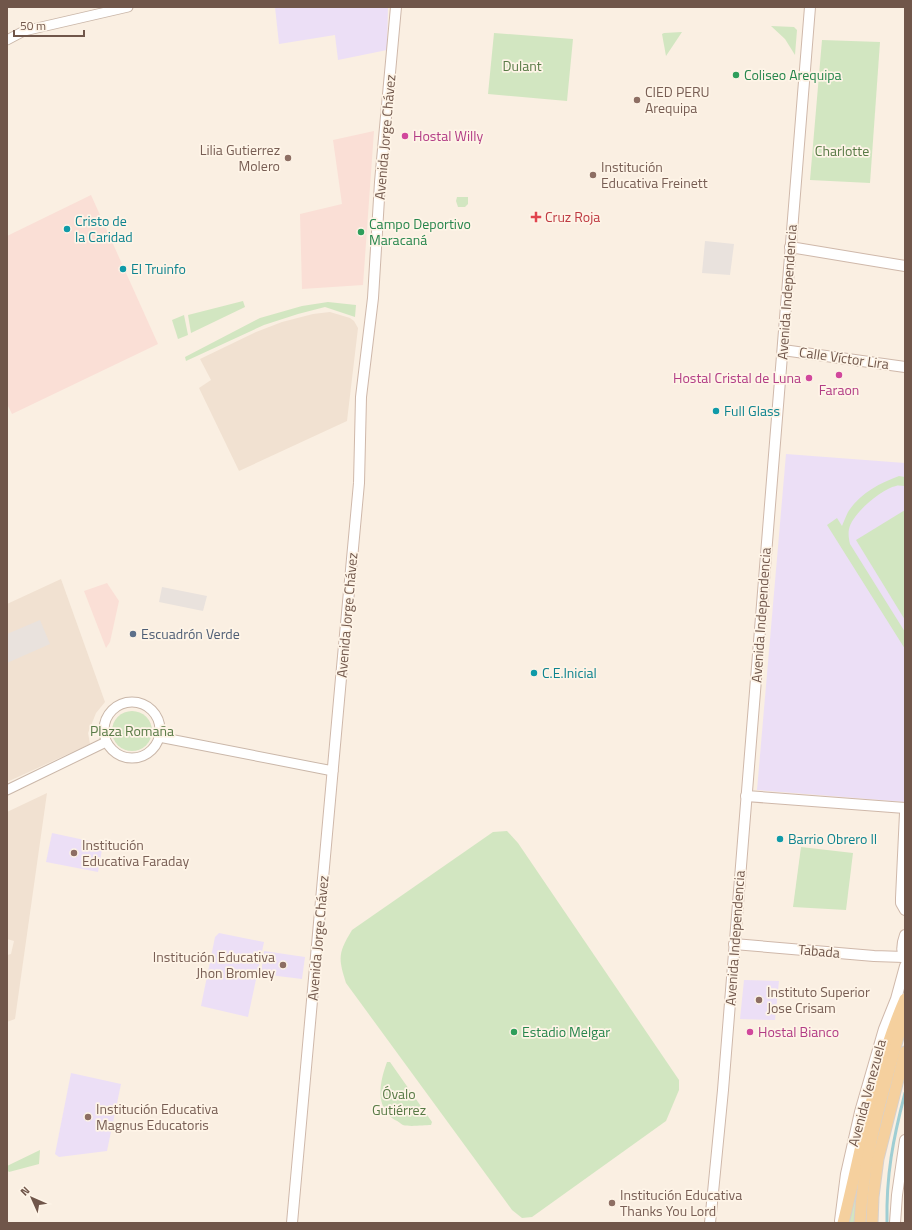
<svg xmlns="http://www.w3.org/2000/svg" width="912" height="1230" font-family="'Titillium Web',sans-serif">
<rect width="100%" height="100%" fill="#faefe2"/>
<g fill="#f1e1d1">
<polygon points="330,312 350,318 354,321 358,328 347,421 239,471 199,388 211,380 200,359 256,332 282,322 313,314"/>
<polygon points="61,579 105,702 96,713 88,733 90,744 7,782 7,604"/>
<polygon points="47,793 15,1019 7,1022 7,955 11,954 14,941 7,939 7,812"/>
</g>
<g fill="#fadfd6">
<polygon points="374,131 363,285 302,289 300,214 342,204 333,140"/>
<polygon points="91,195 158,344 12,414 7,404 7,236"/>
<polygon points="107,583 119,601 110,642 106,648 84,591"/>
</g>
<g fill="#e9e2dd">
<polygon points="705,241 734,244 730,275 702,273"/>
<polygon points="162,587 207,596 203,611 159,602"/>
<polygon points="40,620 50,644 7,663 7,634"/>
</g>
<g fill="#ecdff6">
<polygon points="275,7 388,7 387,50 338,60 335,35 279,44"/>
<polygon points="786,454 905,463 905,802 757,790"/>
<polygon points="52,833 103,844 98,872 46,862"/>
<polygon points="219,933 264,942 248,1017 201,1006 215,937"/>
<polygon points="264,951 305,957 302,979 261,974"/>
<polygon points="744,980 779,981 775,1020 740,1019"/>
<polygon points="71,1073 121,1084 107,1151 59,1157 55,1154"/>
</g>
<g fill="#d2e6c1">
<polygon points="771,26 794,27 797,30 795,55 785,39"/>
<polygon points="682,32 666,56 662,34 664,33"/>
<polygon points="494,33 573,39 567,101 488,94"/>
<polygon points="822,40 880,42 870,183 810,180"/>
<polygon points="457,197 468,197 468,204 465,207 458,207 456,201"/>
<polygon points="243,301 245,307 191,333 188,315"/>
<polygon points="328,302 356,305 355,317 325,307 298,314 264,325 186,361 185,357 260,318 302,306"/>
<polygon points="184,315 188,335 178,339 172,320"/>
<path d="M899 476 905 477V486C902 486 898 485 896 486 881 489 852 514 849 529 848 534 849 540 850 544L905 632V649L827 525 837 518 842 526C844 521 846 516 848 512 860 493 880 483 899 476Z"/>
<polygon points="905,510 905,620 856,540"/>
<circle cx="132" cy="731" r="20"/>
<path d="M507 831 518 843 679 1080V1090L666 1121 532 1217 522 1218 512 1210 346 983C338 958 338 953 352 930L493 832Z"/>
<polygon points="801,847 853,853 846,910 793,907"/>
<path d="M387 1062H390L432 1122 431 1125C424 1125 410 1127 403 1125 401 1124 398 1121 395 1120 374 1107 380 1081 387 1062Z"/>
<polygon points="40,1150 39,1164 9,1172 7,1170 7,1166"/>
<polygon points="860,1169 855,1223 849,1223"/>
</g>
<g fill="none" stroke-linecap="round" stroke-linejoin="round">
<path stroke="#9fced3" stroke-width="3" d="M887 1223C886 1175 893 1139 905 1093"/>
<defs>
<g id="tertiary">
<polyline points="7,40 24,31 128,7"/>
<circle cx="132" cy="730" r="28"/>
<polyline points="159,737 333,771"/>
<polyline points="7,790 106,742"/>
</g>
<g id="secondary">
<polyline points="790,247 905,266"/>
<polyline points="783,350 905,367"/>
<polyline points="746,796 905,808"/>
<polyline points="905,813 901,898 901,903 905,910"/>
<path d="M905 935C902 943 901 952 905 959"/>
<polyline points="734,944 874,956 904,957"/>
<polyline points="840,1221 846,1174 860,1112 884,1029 896,999 905,966"/>
<polyline points="292,1223 341,678 359,483 361,397 373,298 380,182 396,7"/>
<polyline points="710,1223 723,1090 810,7"/>
<polyline points="895,1223 897,1195 905,1140"/>
</g>
<g id="primary">
<path d="M843 1223C862 1148 874 1070 905 999"/>
<path d="M860 1223C863 1153 885 1086 903 1019"/>
<polyline points="872,1223 873,1197 878,1159 905,1052"/>
</g>
</defs>
<use href="#tertiary" stroke="#cab7a9" stroke-width="11"/>
<use href="#secondary" stroke="#cfb8aa" stroke-width="12"/>
<use href="#primary" stroke="#d7d0cc" stroke-width="13"/>
<use href="#tertiary" stroke="#fff" stroke-width="9"/>
<use href="#secondary" stroke="#fff" stroke-width="10"/>
<use href="#primary" stroke="#f5d09e" stroke-width="11"/>
</g>
<g fill="#2e9e5b" stroke="#fef4e7" stroke-width="1.5">
<circle cx="736" cy="75" r="4"/>
<circle cx="361" cy="232" r="4"/>
<circle cx="514" cy="1032" r="4"/>
</g>
<g fill="#8d6e63" stroke="#fef4e7" stroke-width="1.5">
<circle cx="637" cy="100" r="4"/>
<circle cx="288" cy="158" r="4"/>
<circle cx="593" cy="175" r="4"/>
<circle cx="74" cy="853" r="4"/>
<circle cx="283" cy="965" r="4"/>
<circle cx="759" cy="1000" r="4"/>
<circle cx="88" cy="1117" r="4"/>
<circle cx="612" cy="1203" r="4"/>
</g>
<g fill="#d1479c" stroke="#fef4e7" stroke-width="1.5">
<circle cx="405" cy="136" r="4"/>
<circle cx="839" cy="375" r="4"/>
<circle cx="809" cy="378" r="4"/>
<circle cx="750" cy="1032" r="4"/>
</g>
<path fill="#e0444e" stroke="#fef4e7" stroke-width="1.5" d="M534 211h4v4h4v4h-4v4h-4v-4h-4v-4h4z"/>
<g fill="#0f9aa8" stroke="#fef4e7" stroke-width="1.5">
<circle cx="67" cy="229" r="4"/>
<circle cx="123" cy="269" r="4"/>
<circle cx="716" cy="411" r="4"/>
<circle cx="534" cy="673" r="4"/>
<circle cx="780" cy="839" r="4"/>
</g>
<circle fill="#5c6f8a" stroke="#fef4e7" stroke-width="1.5" cx="133" cy="634" r="4"/>
<g text-anchor="middle" stroke-width="3.5" stroke-linejoin="round" paint-order="stroke">
<g font-size="14" fill="#587a46" stroke="#fef4e7">
<text x="522" y="71">Dulant</text>
<text x="842" y="156">Charlotte</text>
<text x="132" y="736">Plaza Romaña</text>
<text x="399" y="1099">Óvalo<tspan x="399" dy="16">Gutiérrez</tspan></text>
</g>
<g font-size="14" fill="#27864d" stroke="#fef4e7" text-anchor="start">
<text x="744" y="80">Coliseo Arequipa</text>
<text x="369" y="229">Campo Deportivo<tspan x="369" dy="16">Maracaná</tspan></text>
<text x="522" y="1037">Estadio Melgar</text>
</g>
<g font-size="14" fill="#785e54" stroke="#fef4e7" text-anchor="start">
<text x="645" y="97">CIED PERU<tspan x="645" dy="16">Arequipa</tspan></text>
<text x="280" y="155" text-anchor="end">Lilia Gutierrez<tspan x="280" dy="16">Molero</tspan></text>
<text x="601" y="172">Institución<tspan x="601" dy="16">Educativa Freinett</tspan></text>
<text x="82" y="850">Institución<tspan x="82" dy="16">Educativa Faraday</tspan></text>
<text x="275" y="962" text-anchor="end">Institución Educativa<tspan x="275" dy="16">Jhon Bromley</tspan></text>
<text x="767" y="997">Instituto Superior<tspan x="767" dy="16">Jose Crisam</tspan></text>
<text x="96" y="1114">Institución Educativa<tspan x="96" dy="16">Magnus Educatoris</tspan></text>
<text x="620" y="1200">Institución Educativa<tspan x="620" dy="16">Thanks You Lord</tspan></text>
</g>
<g font-size="14" fill="#b23c85" stroke="#fef4e7" text-anchor="start">
<text x="413" y="141">Hostal Willy</text>
<text x="801" y="383" text-anchor="end">Hostal Cristal de Luna</text>
<text x="839" y="395" text-anchor="middle">Faraon</text>
<text x="758" y="1037">Hostal Bianco</text>
</g>
<g font-size="14" fill="#70564a" stroke="#fef4e7">
<text transform="translate(385 137) rotate(-85)" y="5">Avenida Jorge Chávez</text>
<text transform="translate(787 292) rotate(-86)" y="5">Avenida Independencia</text>
<text transform="translate(844 358) rotate(8)" y="5">Calle Víctor Lira</text>
<text transform="translate(347 615) rotate(-85)" y="5">Avenida Jorge Chávez</text>
<text transform="translate(761 615) rotate(-86)" y="5">Avenida Independencia</text>
<text transform="translate(318 938) rotate(-85)" y="5">Avenida Jorge Chávez</text>
<text transform="translate(735 938) rotate(-86)" y="5">Avenida Independencia</text>
<text transform="translate(819 951) rotate(5)" y="5">Tabada</text>
<text transform="translate(867 1093) rotate(-75)" y="5">Avenida Venezuela</text>
</g>
<g font-size="14" fill="#be3a42" stroke="#fef4e7" text-anchor="start">
<text x="545" y="222">Cruz Roja</text>
</g>
<g font-size="14" fill="#0d838f" stroke="#fef4e7" text-anchor="start">
<text x="75" y="226">Cristo de<tspan x="75" dy="16">la Caridad</tspan></text>
<text x="131" y="274">El Truinfo</text>
<text x="724" y="416">Full Glass</text>
<text x="542" y="678">C.E.Inicial</text>
<text x="788" y="844">Barrio Obrero II</text>
</g>
<g font-size="14" fill="#4e5e75" stroke="#fef4e7" text-anchor="start">
<text x="141" y="639">Escuadrón Verde</text>
</g>
</g>
<rect width="912" height="1230" fill="none" stroke="#70564a" stroke-width="16"/>
<g transform="translate(32 1198) rotate(315)" stroke="#fef4e7" stroke-width="3" paint-order="stroke">
<path d="M0-3L7 15L0 10L-7 15Z" fill="#70564a"/>
<text y="-6" font-size="11" font-weight="bold" text-anchor="middle" fill="#70564a">N</text>
</g>
<path d="M14 30v6h70v-6" fill="none" stroke="#70564a" stroke-width="2"/>
<text x="20" y="30" font-size="12" fill="#70564a" stroke="#fef4e7" stroke-width="3" paint-order="stroke">50 m</text>
</svg>
